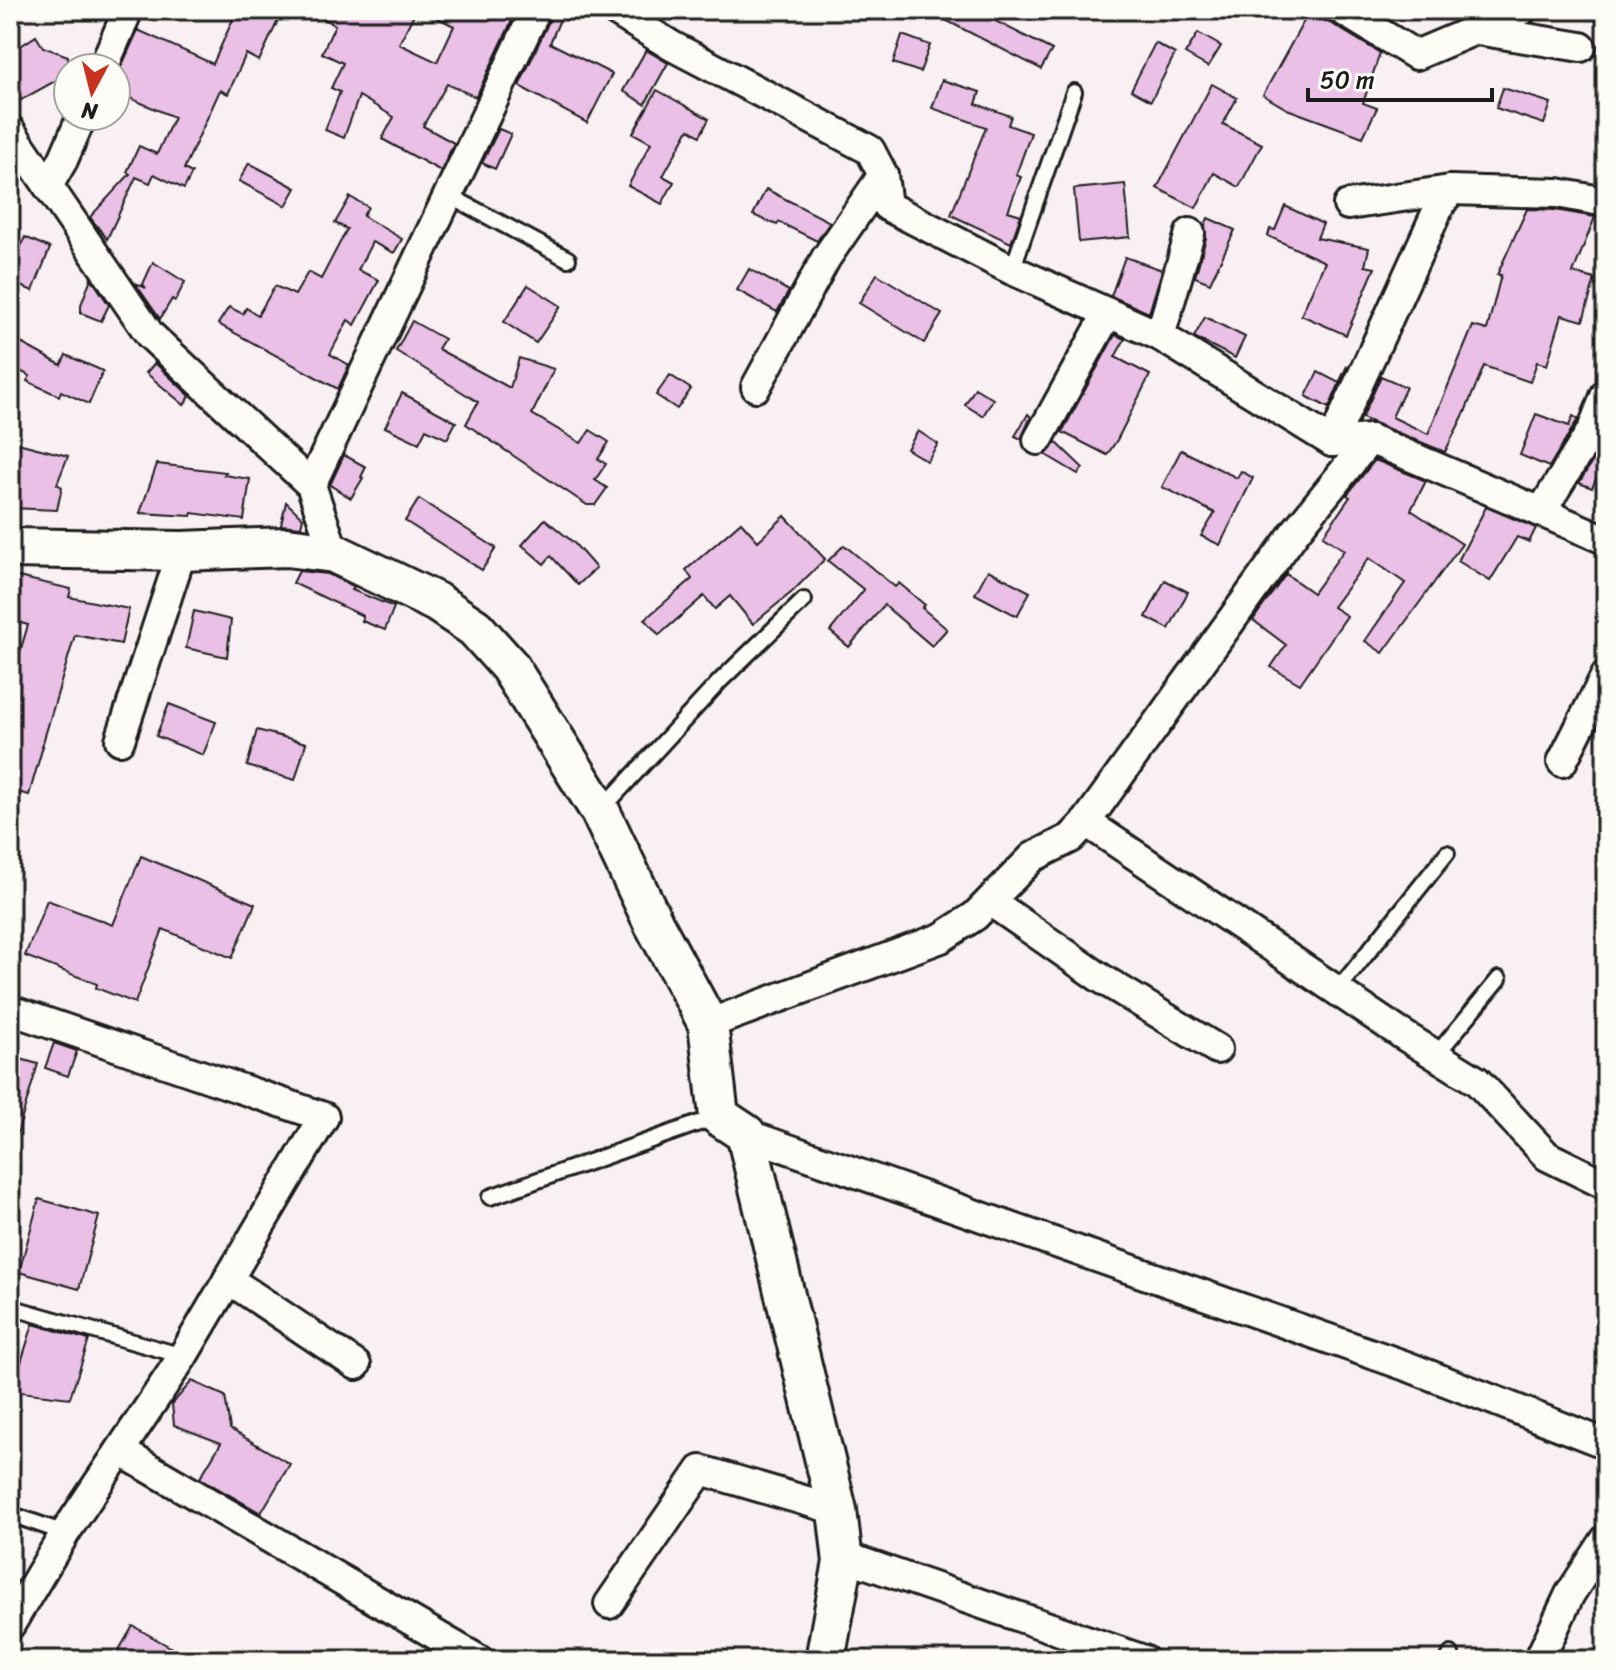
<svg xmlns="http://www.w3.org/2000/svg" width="1616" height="1670" font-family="Sriracha,sans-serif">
<rect width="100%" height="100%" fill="#f9f0f4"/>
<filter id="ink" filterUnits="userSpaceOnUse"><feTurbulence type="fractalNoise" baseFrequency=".0125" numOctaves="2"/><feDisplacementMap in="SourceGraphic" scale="16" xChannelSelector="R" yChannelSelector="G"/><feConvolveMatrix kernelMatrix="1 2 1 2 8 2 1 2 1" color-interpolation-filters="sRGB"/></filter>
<g filter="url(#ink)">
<g fill="#eac0e7" stroke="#1c1c1c" stroke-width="2">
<polygon points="237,10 283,10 259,61 246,54 228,94 220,90 184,169 192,173 184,189 154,174 150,183 136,177 107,239 90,217 130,174 127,172 139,146 157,154 174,117 116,92 116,78 138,30 213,64"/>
<polygon points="307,10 416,10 399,44 437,62 454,26 422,10 517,10 476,97 447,84 423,126 454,143 441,171 382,139 394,117 359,96 344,138 325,130 340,92 331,88 343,63 322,53 335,25"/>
<polygon points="553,10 564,10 550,43 612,74 587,123 519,86 551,17"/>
<polygon points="926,10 974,10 1052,50 1041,69"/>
<polygon points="1310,10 1325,10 1327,18 1325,21 1332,24 1380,53 1363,103 1377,108 1363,137 1287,109 1263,95"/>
<polygon points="1198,33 1221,46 1208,67 1185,54"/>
<polygon points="902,35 930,45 920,72 893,63"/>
<polygon points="36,36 43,47 68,56 68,74 10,106 10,53"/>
<polygon points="1155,43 1175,54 1151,101 1131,90"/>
<polygon points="646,50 668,63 645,104 623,91"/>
<polygon points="942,80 980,92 976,104 1011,116 1008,125 1031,133 1016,175 1021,177 1008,211 1021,215 1011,243 951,215 986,127 932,108"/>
<polygon points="1212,84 1237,98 1223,124 1262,144 1239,187 1214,173 1196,208 1157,188"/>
<polygon points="1503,88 1551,103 1544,124 1496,108"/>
<polygon points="657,90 709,119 700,136 689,129 663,176 674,182 662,204 628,186 651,143 633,133"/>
<polygon points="499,129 511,134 495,169 482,163"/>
<polygon points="249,163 296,188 286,206 239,181"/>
<polygon points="1125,184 1130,237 1079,242 1074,189"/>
<polygon points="766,189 830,222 817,241 779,222 777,225 753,215"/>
<polygon points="350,197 368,207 363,216 402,239 394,253 372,242 358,270 379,280 355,325 348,320 330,354 349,365 338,389 218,324 229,307 243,314 246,308 258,315 275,286 295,295 308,272 321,279 347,229 335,223"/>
<polygon points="1285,206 1323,224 1317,238 1369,248 1365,266 1375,268 1346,335 1301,315 1325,262 1268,236 1270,229 1275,230"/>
<polygon points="1527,209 1555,210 1595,217 1573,273 1595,279 1583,321 1562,315 1547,365 1537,362 1530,382 1484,366 1465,412 1445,452 1362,418 1381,376 1406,387 1392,417 1428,434 1473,326 1487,330 1501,275 1497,275"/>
<polygon points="1208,218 1235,230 1210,283 1195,277 1206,238 1205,225"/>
<polygon points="25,237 50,248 33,291 10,282 10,271"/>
<polygon points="1125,257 1162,270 1149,313 1111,296"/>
<polygon points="153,262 185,282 175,301 172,299 160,319 135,283 146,288 143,284"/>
<polygon points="749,269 789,291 777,312 737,290"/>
<polygon points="877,274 942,314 924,343 859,303"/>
<polygon points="91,278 109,305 101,321 81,313 81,305"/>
<polygon points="528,285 561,306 536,343 504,322"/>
<polygon points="1205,317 1245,337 1235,358 1194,337"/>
<polygon points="412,321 444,339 438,349 510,388 519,358 554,369 532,414 581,443 590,430 609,442 598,459 606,464 595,480 607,488 595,505 587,505 466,424 478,402 396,351"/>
<polygon points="1115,335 1125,339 1115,357 1150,375 1117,440 1107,455 1062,432"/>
<polygon points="10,337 61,365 66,355 103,371 89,404 61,391 59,396 27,381 30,376 10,366"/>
<polygon points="155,363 190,396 184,405 146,373"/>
<polygon points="1347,366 1329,408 1306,396 1318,372 1339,383"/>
<polygon points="670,375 691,389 677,409 656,395"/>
<polygon points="975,388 993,399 983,416 965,405"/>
<polygon points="402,393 456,422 447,439 426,429 419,443 385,427"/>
<polygon points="1028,414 1031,417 1021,439 1015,436"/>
<polygon points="1536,414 1569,426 1573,416 1578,419 1549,467 1520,455"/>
<polygon points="918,431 938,444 927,461 907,449"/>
<polygon points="1606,440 1606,467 1602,465 1592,488 1579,483"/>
<polygon points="10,441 68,456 57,484 62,487 57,510 10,508"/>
<polygon points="1056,442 1083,468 1078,474 1046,455"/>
<polygon points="1181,450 1237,478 1241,471 1253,478 1220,545 1201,536 1215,513 1162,487"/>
<polygon points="344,455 366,467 361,477 363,478 351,498 330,485"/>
<polygon points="1375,460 1426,481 1411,510 1462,544 1383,653 1365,641 1405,583 1369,558 1333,607 1347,616 1300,684 1271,667 1286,645 1253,620 1286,574 1313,593 1344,550 1323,536 1350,497 1347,495"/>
<polygon points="157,464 226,472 224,475 250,479 244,520 192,513 191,516 140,513"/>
<polygon points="419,499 496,548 482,570 405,521"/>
<polygon points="286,502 303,518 301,527 281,525"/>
<polygon points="1486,507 1536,528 1529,542 1517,537 1490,581 1458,561"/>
<polygon points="785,516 825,559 792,592 753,624 730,596 715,609 704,596 659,635 645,619 692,579 686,570 741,522 758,541"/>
<polygon points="545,519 574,543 596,568 578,585 551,556 544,564 522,545"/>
<polygon points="844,545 895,587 899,583 925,605 922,608 947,629 932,646 884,605 849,647 830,631 864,590 828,561"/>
<polygon points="988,570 1030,592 1017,616 975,594"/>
<polygon points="299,571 328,574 354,587 352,590 394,607 385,630 362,621 363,616 293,583"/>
<polygon points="14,576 71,589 69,597 129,609 121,644 75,635 42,746 43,746 29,795 10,790 10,685 28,625 10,620 10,595"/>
<polygon points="1165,580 1188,592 1169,629 1146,617"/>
<polygon points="194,611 231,620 227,657 186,648"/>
<polygon points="169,704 216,722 203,755 156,736"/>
<polygon points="257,730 306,743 295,780 247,766"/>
<polygon points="141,856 255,904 232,958 163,929 135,1003 96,988 97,984 25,956 47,900 113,925"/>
<polygon points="54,1043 77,1051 68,1076 45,1068"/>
<polygon points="10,1056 38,1064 15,1141 10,1140"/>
<polygon points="39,1199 99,1216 79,1289 19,1272"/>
<polygon points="33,1324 89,1340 70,1398 12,1391"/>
<polygon points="192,1381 225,1396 230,1429 290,1464 261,1513 200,1478 221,1443 174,1425 172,1404"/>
<polygon points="133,1626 193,1660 113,1660"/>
</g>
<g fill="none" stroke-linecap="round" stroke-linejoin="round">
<defs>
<g id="lane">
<polyline points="448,195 568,259"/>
<polyline points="1012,270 1074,92"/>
<polyline points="603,808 720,681 804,600"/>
<polyline points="1337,991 1447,853"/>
<polyline points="1436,1055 1499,979"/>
<polyline points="490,1197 719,1116"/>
<polyline points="10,1307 183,1356"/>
<polyline points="10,1514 65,1533"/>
<polyline points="1448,1660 1451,1654"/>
</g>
<g id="street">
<polyline points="614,10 672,46 870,150 883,175 887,206 1012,270 1160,336 1332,442 1370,439"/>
<polyline points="1342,10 1416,55 1522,10"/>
<polyline points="1477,30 1581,47"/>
<polyline points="103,68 128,10"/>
<polyline points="10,130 150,335 311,485 334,553"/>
<polyline points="48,186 63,160 82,116"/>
<polyline points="1348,205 1450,190 1557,193 1606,202"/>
<polyline points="1160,336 1190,233"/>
<polyline points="756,387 826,258 883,175"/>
<polyline points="1038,440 1108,313"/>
<polyline points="1332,442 1439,207 1450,190"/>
<polyline points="311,485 536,10"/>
<polyline points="1541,512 1606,540"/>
<polyline points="120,740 182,551"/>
<polyline points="1562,762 1606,675"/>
<polyline points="1086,822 1400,1033 1477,1081 1547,1156 1606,1185"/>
<polyline points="990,901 1099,977 1217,1049"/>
<polyline points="10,1010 324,1117 183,1356 65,1533 10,1625"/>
<polyline points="708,1024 941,938 975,916 1033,857 1071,838 1086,822 1295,532 1370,439 1541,512 1592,430 1606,394"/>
<polyline points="746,1134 1409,1367 1606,1444"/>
<polyline points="228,1279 356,1365"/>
<polyline points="120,1451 479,1660"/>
<polyline points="843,1562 855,1560 1144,1660"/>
<polyline points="609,1604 701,1470 837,1510"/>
<polyline points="1539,1660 1570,1594 1606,1539"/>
</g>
<polyline id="secondary" points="10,548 182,551 287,547 334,553 436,602 475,628 509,666 600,811 654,924 708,1024 719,1116 746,1134 837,1510 843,1562 825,1660"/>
</defs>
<use href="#lane" stroke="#1c1c1c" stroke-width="20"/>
<use href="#street" stroke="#1c1c1c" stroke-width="34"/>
<use href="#secondary" stroke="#1c1c1c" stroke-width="44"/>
<use href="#lane" stroke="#fdfcf7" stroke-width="14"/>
<use href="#street" stroke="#fdfcf7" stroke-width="28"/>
<use href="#secondary" stroke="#fdfcf7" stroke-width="38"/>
</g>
</g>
<rect width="1616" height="1670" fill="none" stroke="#fdfcf7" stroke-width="40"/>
<rect x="20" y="20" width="1576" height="1630" fill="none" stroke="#1c1c1c" stroke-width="3" filter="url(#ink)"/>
<g transform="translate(92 92) rotate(187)"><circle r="38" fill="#fdfcf7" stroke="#a3a29f" stroke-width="2"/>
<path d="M0-6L14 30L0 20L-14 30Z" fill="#c8321e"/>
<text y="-12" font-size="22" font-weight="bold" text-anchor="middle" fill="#1c1c1c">N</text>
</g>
<path d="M1308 88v12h184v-12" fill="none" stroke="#1c1c1c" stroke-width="4"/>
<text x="1320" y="88" font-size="24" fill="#1c1c1c" stroke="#fdfcf7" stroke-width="6" paint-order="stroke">50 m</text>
</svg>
